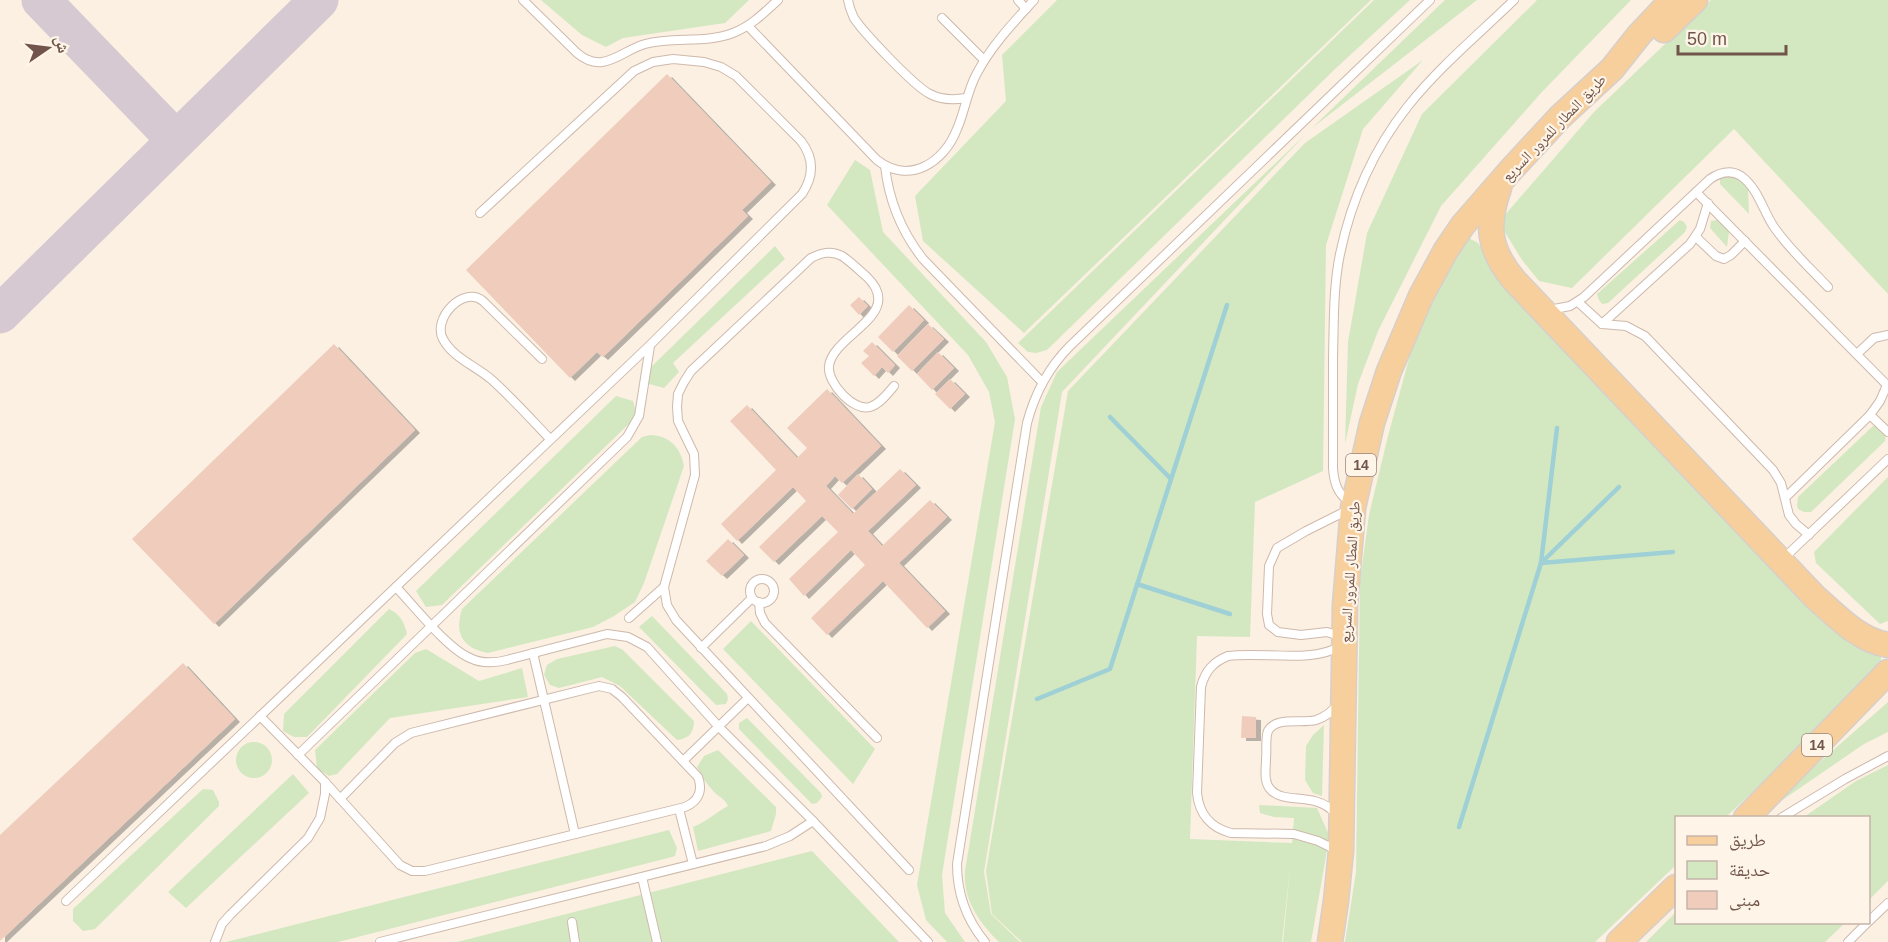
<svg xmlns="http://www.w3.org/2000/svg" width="1888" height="942" font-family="Arial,'Noto Naskh Arabic',sans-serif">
<defs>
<filter id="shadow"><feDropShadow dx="5" dy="3" stdDeviation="0" flood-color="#0004"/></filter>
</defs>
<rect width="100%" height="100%" fill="#fbf0e2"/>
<g fill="#d3e8c1">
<polygon points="541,0 749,0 725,23 623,38 606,47 582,35"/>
<polygon points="1057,0 1371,0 1024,333 923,241 915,196 1006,101 1002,55"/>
<polygon points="1374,0 1410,0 1334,70 1047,350 1036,353 1028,352 1018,343"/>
<polygon points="1445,0 1477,0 1312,128"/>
<polygon points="1537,0 1631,0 1541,93 1441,206 1378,331 1358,384 1345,444 1348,342 1367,233 1422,114"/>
<polygon points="1711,0 1888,0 1888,294 1734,129 1572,288 1539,281 1522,260 1503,229 1504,216 1594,112"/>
<polygon points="1423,60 1363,129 1326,245 1323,471 1255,502 1250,637 1197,636 1190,839 1292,843 1294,818 1274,817 1260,813 1259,805 1317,808 1329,835 1328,845 1311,942 1283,942 1291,860 1282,942 1022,942 992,914 986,871 1068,391 1305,143"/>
<path d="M1305 135 1062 392 984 872 991 914 1020 942H999C979 922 963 900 965 871L1041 407 1057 372Z"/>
<polygon points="855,160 870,170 883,232 986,342 1007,377 1015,419 942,875 945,913 965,942 947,942 926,920 917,885 995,422 989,392 968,355 827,205"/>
<polygon points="1736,171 1748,188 1749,214 1720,184 1720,175"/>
<polygon points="1680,220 1684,222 1687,227 1685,232 1608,303 1602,304 1599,300 1597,294"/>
<polygon points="1717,220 1721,221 1729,232 1727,247 1710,228 1711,221"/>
<polygon points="1463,235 1478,243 1501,276 1782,576 1850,644 1874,650 1881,657 1881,666 1877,675 1726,817 1676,818 1676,865 1595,942 1345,942 1356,872 1360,581 1369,515 1388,436 1419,322"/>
<polygon points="775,246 785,259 673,363 679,372 664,388 649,384 649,369"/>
<polygon points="616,396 633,401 637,416 442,605 426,607 416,591"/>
<polygon points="1873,426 1879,426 1886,432 1885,441 1811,512 1804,512 1798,509 1797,505 1798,497"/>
<path d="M650 435C670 436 680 447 684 466L644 583 635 602 614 616 593 627 488 653C463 648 454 634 462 609L642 437Z"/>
<polygon points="1888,477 1888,621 1880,624 1816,563 1814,552"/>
<path d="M389 609C401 615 404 622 407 634L307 737H294L283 731 284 714Z"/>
<polygon points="652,616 727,694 728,699 726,704 716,705 639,627"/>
<polygon points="751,621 875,749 853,784 723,649"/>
<path d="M615 646 623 650 694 721C694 733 688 739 677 740L620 686 602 677 559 688 550 685 544 675 547 665 557 659Z"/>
<polygon points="426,649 479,681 522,668 528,697 390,718 337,774 329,776 317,769 315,750 415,653"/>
<polygon points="1888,702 1888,732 1864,744 1756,818"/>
<polygon points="747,718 821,793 822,797 817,803 812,804 739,729 739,723"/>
<polygon points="1324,725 1322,796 1313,793 1305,780 1306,746 1313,735"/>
<circle cx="254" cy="760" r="18"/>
<path d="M718 750 776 807V814L771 831 698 851 693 827C706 822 715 813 728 806 725 799 719 797 714 792 707 784 701 776 697 767L704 756Z"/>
<polygon points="1888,765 1888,881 1869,900 1868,818 1804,817 1856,781"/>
<polygon points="293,774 309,793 186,908 168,892"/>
<polygon points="203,789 213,790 219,802 219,806 95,929 83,931 73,921 73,909"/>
<polygon points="669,830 677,848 675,856 668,858 338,942 226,942"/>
<polygon points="812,851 899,942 457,942"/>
<polygon points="1676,912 1676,922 1845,923 1825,942 1646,942"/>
</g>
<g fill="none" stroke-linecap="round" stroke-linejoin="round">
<g stroke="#9ed0d5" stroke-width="4.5">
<polyline points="1110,417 1171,479"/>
<polyline points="1541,563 1673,552"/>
<polyline points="1541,563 1619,487"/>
<polyline points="1137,584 1230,614"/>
<polyline points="1037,699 1110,669 1227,305"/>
<polyline points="1459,827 1541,563 1557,428"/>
</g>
<g stroke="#d6c9d2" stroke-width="39">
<polyline points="41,0 176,140"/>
<polyline points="0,314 319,0"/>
</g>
</g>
<g fill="#efccbb" filter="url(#shadow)">
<polygon points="667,74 771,182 742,210 748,216 603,357 597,352 570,378 466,270"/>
<polygon points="859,297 868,306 859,315 850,305"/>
<polygon points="909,305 924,320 893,352 878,337"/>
<polygon points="928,324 944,339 912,371 897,356"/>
<polygon points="872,342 895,365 888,373 882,367 874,376 861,363 869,356 863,351"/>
<polygon points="334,344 415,430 214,624 132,539"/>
<polygon points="938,352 954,368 932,390 917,374"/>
<polygon points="950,379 965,394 950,409 935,394"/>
<polygon points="827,389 881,446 842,483 835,476 826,486 853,514 900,469 916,485 868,531 882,546 930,500 947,517 899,563 945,611 927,628 883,581 827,635 811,618 865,565 851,550 804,596 789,579 838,532 822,516 774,562 759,547 806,501 793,487 737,541 721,524 776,470 730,421 747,405 797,458 807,448 787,428"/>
<polygon points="858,474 872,489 852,509 838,495"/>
<polygon points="728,539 744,555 722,576 706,561"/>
<polygon points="183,663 235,719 0,941 0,835"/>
<polygon points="1242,716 1256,717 1256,738 1241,738"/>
</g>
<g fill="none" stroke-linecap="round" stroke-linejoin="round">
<defs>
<g id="service">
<path d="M523 0 577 53C584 59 592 63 602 62 617 60 630 48 645 44 674 36 704 44 733 33 751 26 764 13 778 0"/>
<path d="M848 0C849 6 851 12 854 18 863 32 915 87 930 94 941 100 954 100 966 98"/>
<polyline points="1018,0 1026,9"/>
<polyline points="942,18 984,60"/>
<path d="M748 26 877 160C909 185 944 163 957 129 965 111 967 91 977 73 992 45 1013 23 1034 0"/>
<path d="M885 166C889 202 901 231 923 259L1042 382"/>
<polyline points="1696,192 1888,386"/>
<polyline points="1696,237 1716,256 1724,259 1731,255 1745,241"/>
<polyline points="1578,302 1602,324 1626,326 1645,336 1773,470 1781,483 1789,515 1796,524 1809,535"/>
<path d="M1549 310 1570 306 1584 297 1710 179C1719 173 1730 169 1741 176 1758 188 1763 211 1774 227 1789 249 1810 268 1828 287"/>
<polyline points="1602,324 1690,244 1700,229 1708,203"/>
<polyline points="1857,354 1874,338 1888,335"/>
<path d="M542 359 483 301C463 285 432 319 443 339 453 358 476 366 492 380 512 398 531 419 550 439"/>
<path d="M894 386C888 393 880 404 870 407 854 412 827 383 829 366 833 334 906 315 867 277 859 270 851 262 842 256 831 250 821 253 811 258L691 371 684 382 678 394 677 407 678 421 694 454 695 475 664 587 667 605 676 620 909 870"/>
<polyline points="1870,415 1888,432"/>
<polyline points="1785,498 1870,415 1880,401 1887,385"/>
<path d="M1350 502C1337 494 1334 482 1333 468 1333 431 1333 395 1333 358 1334 323 1333 288 1340 254 1351 201 1374 149 1408 106 1439 67 1478 35 1514 0"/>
<polyline points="1784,558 1888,459"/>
<circle cx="762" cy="591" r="12"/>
<path d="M396 587C414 606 448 649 470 658 482 664 495 663 507 660L607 634 628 637 647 647 719 727 813 821 928 942"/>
<polyline points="759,602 760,613 765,623 877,738"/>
<polyline points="629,618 664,587"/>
<polyline points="1342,637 1327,632 1301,635 1278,632 1269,625 1267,614 1269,566 1277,548 1306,531 1348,510"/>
<polyline points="701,648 752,598"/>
<polyline points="533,653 575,834"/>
<path d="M260 716 325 782 400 865 412 871H425L685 807C699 801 703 790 698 777L622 697 612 689 599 686 411 733 395 743 340 799"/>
<polyline points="298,755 627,437 639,416 650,346"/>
<polyline points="683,761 748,698"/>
<polyline points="679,809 693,864"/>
<path d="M1335 813C1315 791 1285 805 1271 790 1263 782 1266 769 1266 759 1267 751 1265 739 1268 731 1276 716 1302 724 1316 720 1325 717 1332 712 1338 704"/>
<polyline points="1781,818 1845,779 1888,756"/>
<path d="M1336 850 1318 841 1294 834 1231 833C1211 828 1199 814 1197 793L1201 687C1205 671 1213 662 1228 656 1261 651 1312 664 1340 646"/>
<polyline points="642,877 657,942"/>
<path d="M66 901 650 345 802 194C814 176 814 158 801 141L736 76 721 67 704 62 673 59 653 62 634 71 480 213"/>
<polyline points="572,922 575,942"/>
<polyline points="1868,922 1888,903"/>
<polyline points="215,942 222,924 230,915 308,838 320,818 325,794 325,782"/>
<polyline points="380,942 766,846 790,836 813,821"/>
<path d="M985 942C966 919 957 894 957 864L1027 423C1035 393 1048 368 1070 346L1430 0"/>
<polyline points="1848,942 1868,922"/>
</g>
<g id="primary">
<polyline points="1664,30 1695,0"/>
<path d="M1499 188C1486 225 1488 249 1514 280L1815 597C1837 616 1858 640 1888 645"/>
<polyline points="1746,818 1888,672"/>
<polyline points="1330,942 1336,901 1341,851 1345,605 1353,508 1372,423 1389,371 1421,296 1446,250 1463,225 1510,171 1560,117 1612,69 1639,35 1672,0"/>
<polyline points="1619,942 1676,887"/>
</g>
</defs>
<use href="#service" stroke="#ceb9ac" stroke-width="10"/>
<use href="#primary" stroke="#d7cfcc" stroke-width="27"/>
<use href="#service" stroke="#fff" stroke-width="8"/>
<use href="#primary" stroke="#f7cf9d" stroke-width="24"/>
</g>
<g text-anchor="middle" stroke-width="4.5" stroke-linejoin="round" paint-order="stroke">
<g fill="#fef4e8" stroke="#9b8579" stroke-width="1.5">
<rect x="1346" y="454" width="30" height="22" rx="4.5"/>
<rect x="1802" y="734" width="30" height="22" rx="4.5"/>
</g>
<g font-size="14" font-weight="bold" fill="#71554a">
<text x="1361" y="470">14</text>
<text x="1817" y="750">14</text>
</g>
<g font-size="15" fill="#71554a" stroke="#fef4e8">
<text transform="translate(1554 128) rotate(-46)" y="5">طريق المطار للمرور السريع</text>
<text transform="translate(1350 572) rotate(-86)" y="5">طريق المطار للمرور السريع</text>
</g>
</g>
<rect x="1675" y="816" width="195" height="108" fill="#fef4e8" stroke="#c6b4a9" stroke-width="1.5"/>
<rect x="1687" y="836" width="30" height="9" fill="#f7cf9d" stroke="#c6b4a9" stroke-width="1.5"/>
<text x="1729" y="846" font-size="18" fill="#71554a">طريق</text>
<rect x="1687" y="861" width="30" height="18" fill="#d3e8c1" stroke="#c6b4a9" stroke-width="1.5"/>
<text x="1729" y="876" font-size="18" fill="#71554a">حديقة</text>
<rect x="1687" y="891" width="30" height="18" fill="#efccbb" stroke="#c6b4a9" stroke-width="1.5"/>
<text x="1729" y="906" font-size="18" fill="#71554a">مبنى</text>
<g transform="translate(48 48) rotate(76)" stroke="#fef4e8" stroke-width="4.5" paint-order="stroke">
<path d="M0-4.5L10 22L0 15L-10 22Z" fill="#71554a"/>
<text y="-9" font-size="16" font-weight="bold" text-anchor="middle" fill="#71554a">ش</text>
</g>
<path d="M1678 45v9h108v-9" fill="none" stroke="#71554a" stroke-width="3"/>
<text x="1687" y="45" font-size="18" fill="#71554a" stroke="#fef4e8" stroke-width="4.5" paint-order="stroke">50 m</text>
</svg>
